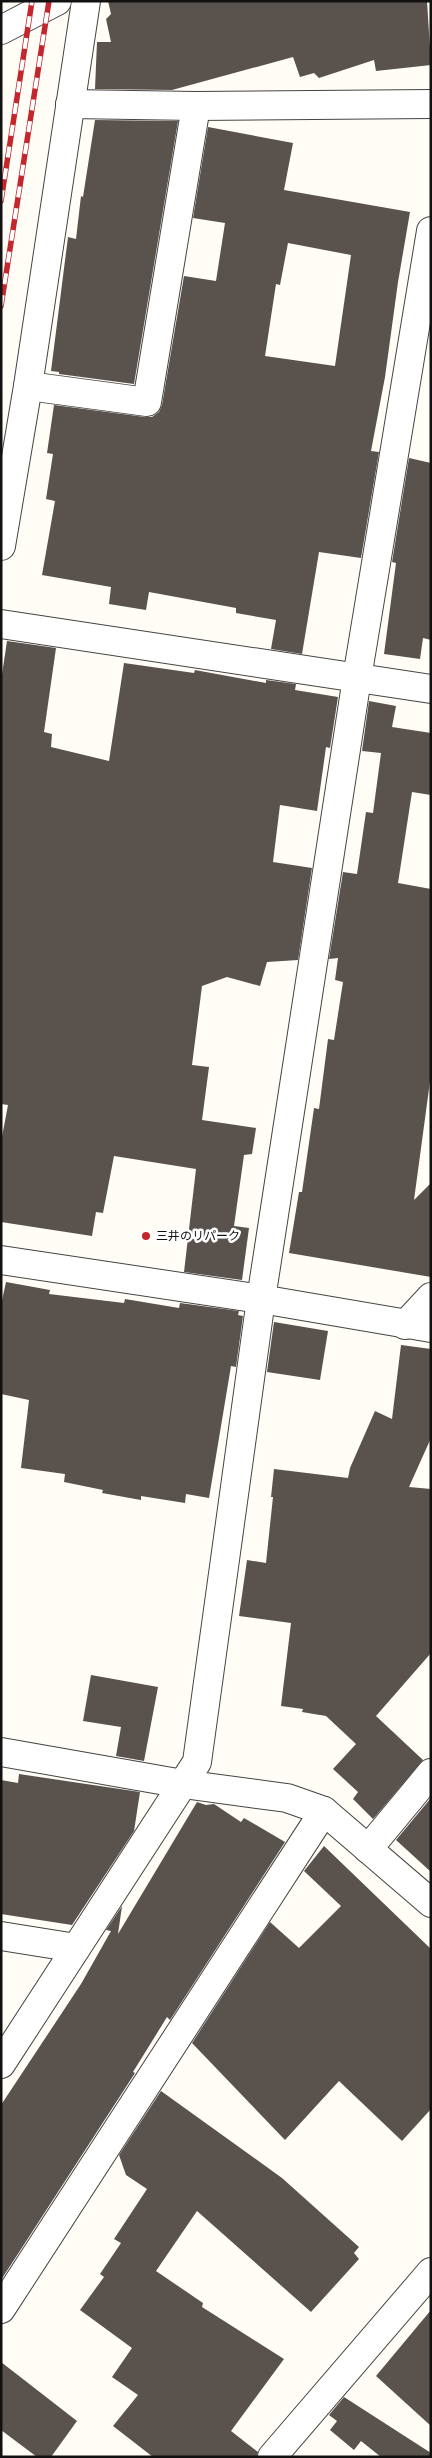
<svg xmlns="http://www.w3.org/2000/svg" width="432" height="2458" font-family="Bitter,'Noto Sans JP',serif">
<rect width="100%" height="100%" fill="#fffdf5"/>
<g fill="#5a524d" fill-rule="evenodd">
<polygon points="108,1 427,1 431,65 376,71 374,60 319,78 314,73 300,77 293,57 172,90 95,89 97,42 111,42 106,19 111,14"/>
<polygon points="95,120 178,121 134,384 59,374 59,372 51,371 68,237 76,239 81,196 83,197"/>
<path d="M208 127 293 143 284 190 410 212 398 282 385 377 371 451 379 452 361 558 319 552 302 654 271 649 276 620 236 613V608L149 592 146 610 109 604 111 587 42 575 55 501 46 499 53 454 47 453 54 405 145 417H152L159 412 162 405 184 276 216 281 225 223 193 218ZM288 243 351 255 335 366 265 356 276 284 280 285Z"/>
<polygon points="409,458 431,463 431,640 423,638 420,659 384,654 396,563 392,562"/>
<polygon points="7,641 56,648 44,732 52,734 51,747 109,761 124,663 194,673 195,670 266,683 266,680 296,684 295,690 338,697 330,748 326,747 317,811 280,805 273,862 312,868 298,960 267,962 260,986 227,977 202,986 192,1065 209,1067 202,1120 256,1128 252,1154 244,1155 234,1226 249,1228 242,1280 184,1272 196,1169 114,1156 103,1213 96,1212 92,1236 1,1222 1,1142 8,1105 1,1104 1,681"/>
<polygon points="369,701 396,706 392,727 431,733 431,795 412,792 398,883 431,889 431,1074 414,1200 431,1183 431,1277 289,1253 299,1192 302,1192 314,1108 319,1109 328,1039 334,1040 343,982 335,980 338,958 329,959 343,872 357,874 366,812 373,813 381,753 362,751"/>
<polygon points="6,1282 50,1290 49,1294 124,1303 125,1299 179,1308 180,1303 239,1311 238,1315 243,1316 236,1367 231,1366 209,1498 186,1494 185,1503 141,1496 141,1500 102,1493 103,1490 64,1482 65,1474 21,1468 29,1400 1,1394 1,1305"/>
<polygon points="274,1322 328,1331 320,1380 267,1372"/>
<polygon points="401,1345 431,1349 431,1438 409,1487 431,1489 431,1653 376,1716 423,1760 373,1819 353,1799 358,1792 333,1769 356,1744 326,1716 302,1712 303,1709 281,1706 291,1623 239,1616 247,1560 266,1563 273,1497 271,1497 274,1469 348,1478 350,1468 375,1411 392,1419"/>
<polygon points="91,1675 158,1687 144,1761 116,1756 121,1727 83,1721"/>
<polygon points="19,1774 140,1792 134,1831 72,1925 1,1914 1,1780 18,1783"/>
<polygon points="431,1798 431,1872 396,1840"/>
<polygon points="197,1802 206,1805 214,1804 241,1822 244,1818 285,1842 170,2020 167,2017 133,2072 135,2073 1,2280 1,2105 81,1984 111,1931 106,1930 122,1906 118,1934"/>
<polygon points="324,1846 431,1949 431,2109 402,2141 339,2081 285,2140 192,2043 270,1922 299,1948 341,1906 304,1871"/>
<polygon points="161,2091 282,2178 359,2247 354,2253 359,2259 311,2312 197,2211 156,2271 203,2303 202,2307 284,2359 231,2431 258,2452 257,2457 153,2457 113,2426 138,2395 112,2377 132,2348 80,2310 104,2277 100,2274 121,2243 114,2239 147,2189 126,2175 119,2155"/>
<polygon points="431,2310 431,2426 376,2376"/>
<polygon points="1,2362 77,2421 51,2457 37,2457 1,2430"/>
<polygon points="344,2397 431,2453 431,2457 381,2457 361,2441 354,2450 330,2430 337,2421 329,2415"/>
</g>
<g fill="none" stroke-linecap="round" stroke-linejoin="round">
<defs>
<g id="minor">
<polyline points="1,30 57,1"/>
<polyline points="70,104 196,106 431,104"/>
<polyline points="28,386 147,402 196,106"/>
<polyline points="1,546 28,386 86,1"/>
<polyline points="1,624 431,689"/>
<polyline points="1,1260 261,1299 431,1328"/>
<polyline points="405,1325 431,1297"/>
<polyline points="1,1752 183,1784 287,1798 324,1811 431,1903"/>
<polyline points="368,1849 431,1773"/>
<polyline points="1,1936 76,1948"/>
<polyline points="1,2064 197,1762 261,1299 357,678 431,231"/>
<polyline points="1,2309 324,1811"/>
<polyline points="272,2457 431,2272"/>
</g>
</defs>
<use href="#minor" stroke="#444" stroke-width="30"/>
<use href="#minor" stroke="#fff" stroke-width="28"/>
<defs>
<g id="rail">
<polyline points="1,201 32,1"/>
<polyline points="1,306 49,1"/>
</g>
</defs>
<use href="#rail" stroke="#c4262e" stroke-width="5.5"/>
<use href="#rail" stroke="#fff" stroke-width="4" stroke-dasharray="11" stroke-linecap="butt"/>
</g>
<circle fill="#c4262e" stroke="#fff" stroke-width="2" cx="146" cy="1236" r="5"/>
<g text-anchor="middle" stroke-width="5" stroke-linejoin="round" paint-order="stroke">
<g font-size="12" fill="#111" stroke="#fff" text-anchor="start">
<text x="156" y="1240">三井のリパーク</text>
</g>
</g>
<rect width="432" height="2458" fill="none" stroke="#111111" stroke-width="5"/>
</svg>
